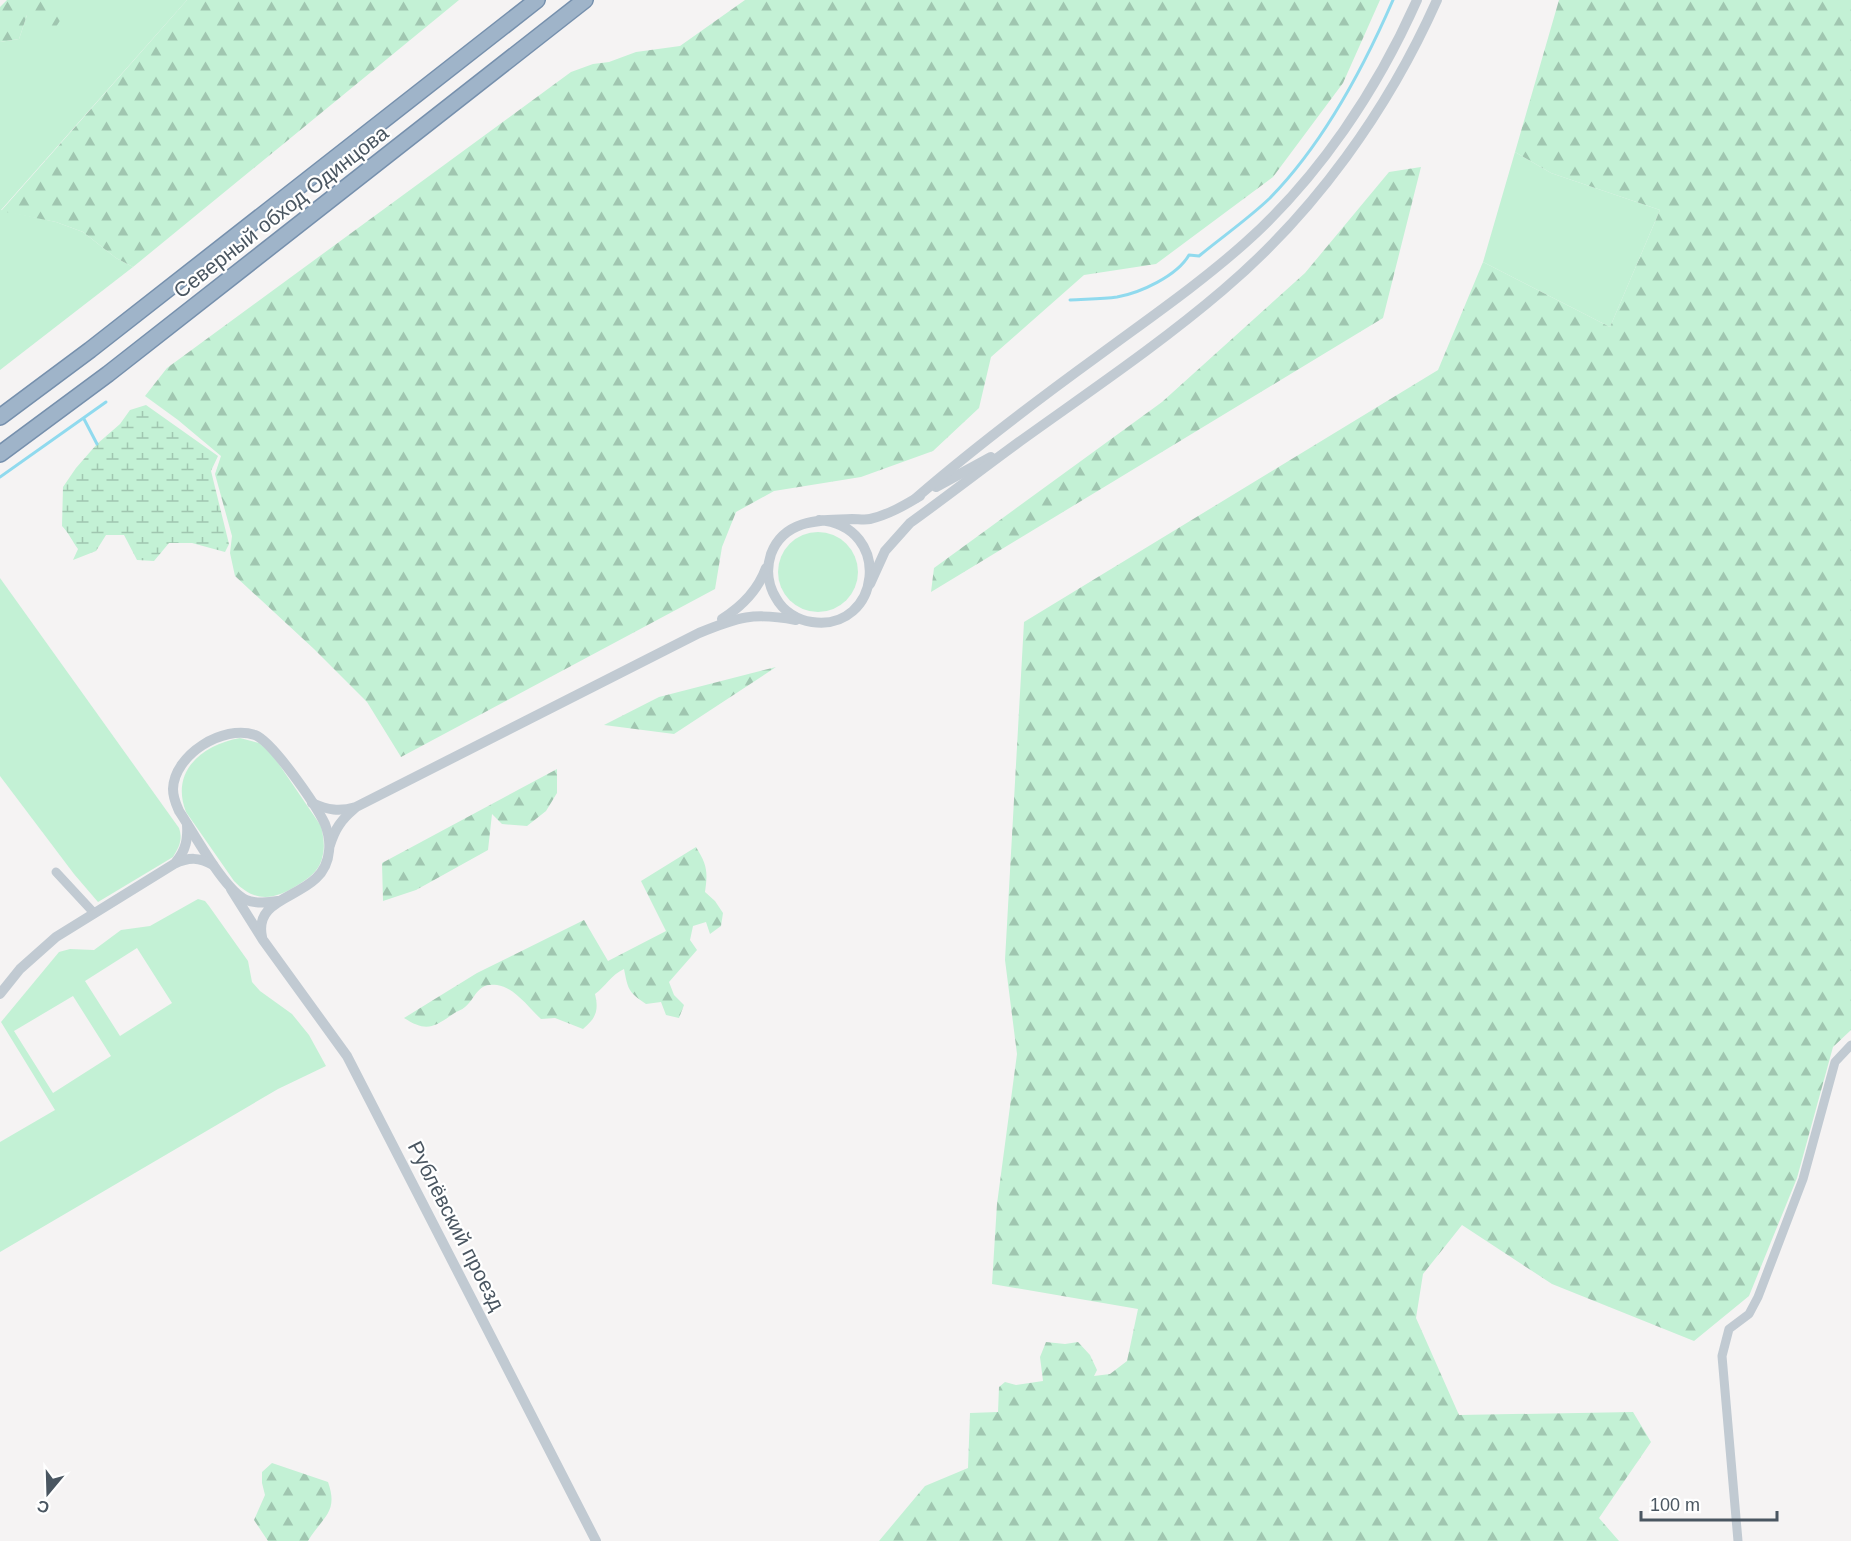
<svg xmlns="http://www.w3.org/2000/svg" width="1851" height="1541" font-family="Arial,sans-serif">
<defs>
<pattern id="forest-firs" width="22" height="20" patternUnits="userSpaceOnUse" patternTransform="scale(1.5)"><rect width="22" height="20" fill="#c3f1d5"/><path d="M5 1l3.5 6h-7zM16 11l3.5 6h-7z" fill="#a0c6b0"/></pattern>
<pattern id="wetland-marsh" width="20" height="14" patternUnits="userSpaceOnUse" patternTransform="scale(1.5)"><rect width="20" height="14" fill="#c3f1d5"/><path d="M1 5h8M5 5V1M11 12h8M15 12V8" fill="none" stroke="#a0c6b0"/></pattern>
</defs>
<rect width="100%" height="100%" fill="#f5f3f3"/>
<g fill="#c3f1d5" fill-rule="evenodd">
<polygon points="63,0 187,0 1,210 56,222 83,232 116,258 133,267 0,370 0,42 19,39 27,15 63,16"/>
<polygon points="1515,152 1551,173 1660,210 1610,327 1483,262"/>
<circle cx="818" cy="572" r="40"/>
<path d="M0 578 179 828C183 840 179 847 173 857L98 902 74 874 0 776Z"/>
<path d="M240 738 259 743 272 754 321 826C323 835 325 845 323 854 321 868 312 876 301 883 276 899 257 905 234 881L186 812C170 771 202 745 240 738Z"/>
<path d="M198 899 205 901 209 906 248 961 252 982 260 991 292 1014 309 1035 326 1066 278 1089 0 1252V1142L55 1110 1 1022 59 952 70 949 94 950 121 930 150 926ZM137 948 172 1003 120 1036 85 981ZM73 996 111 1056 53 1093 14 1031Z"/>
</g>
<g fill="url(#forest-firs)">
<polygon points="7,0 67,0 63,1 63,16 52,33 27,15 19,39 0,42 0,7"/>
<polygon points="187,0 459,0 133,267 116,258 83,232 56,222 1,211"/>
<polygon points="745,0 1380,0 1343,83 1273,177 1156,264 1084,275 991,357 979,408 933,451 861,477 774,491 736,512 722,547 715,589 401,757 367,702 314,649 235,576 230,553 232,536 215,474 221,456 178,420 145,396 167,368 571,72 593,64 609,62 636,52 680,46"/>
<polygon points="1559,0 1851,0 1851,1030 1833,1047 1797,1178 1749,1296 1694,1341 1552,1284 1462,1225 1423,1274 1416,1318 1459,1415 1633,1412 1651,1442 1599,1518 1619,1541 879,1541 925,1486 968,1468 970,1413 998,1412 999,1387 1005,1382 1016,1385 1043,1381 1040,1357 1046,1342 1065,1344 1078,1342 1090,1355 1097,1370 1094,1376 1110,1374 1127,1361 1138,1309 992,1284 997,1204 1017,1054 1005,960 1024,622 1438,370 1483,262 1610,327 1660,210 1551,173 1515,152"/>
<polygon points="1421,167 1383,318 931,592 934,568 1162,402 1305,273 1389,172"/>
<polygon points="776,667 674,734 604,725 659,697"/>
<polygon points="557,769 557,793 546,811 527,826 502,824 492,814 488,850 416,890 383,901 382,863"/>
<path d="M696 847C707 865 708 871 705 892L715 901 723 913 721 926 710 934 706 922 693 926 690 940 697 950 669 982 674 995 684 1005 679 1018 666 1015 661 1002 646 1004C628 992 628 989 624 969 611 975 606 986 595 994 599 1011 596 1018 583 1029L555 1018 541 1019C529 1008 514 987 497 985 477 982 476 998 465 1007 462 1010 457 1011 453 1014 433 1028 426 1032 404 1018L477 973 584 920 608 961 666 931 641 881Z"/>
<path d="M272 1463 328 1482C339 1513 322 1517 308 1541H268L254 1520 265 1495 262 1483V1472Z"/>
</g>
<path fill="url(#wetland-marsh)" d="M146 405 218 456 211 471 229 544 225 552 192 543H169L154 561 137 560 124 535H106L96 551 73 560 78 549C72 541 69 533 62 526L63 487 76 468 97 444 120 424 130 410Z"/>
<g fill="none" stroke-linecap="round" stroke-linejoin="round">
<g stroke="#90daee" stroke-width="3">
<path d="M1070 300C1085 299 1102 299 1117 297 1140 293 1177 276 1189 255L1199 256C1222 237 1248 219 1270 198 1323 144 1363 69 1393 0"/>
<polyline points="84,419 97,444"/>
<polyline points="0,477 106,402"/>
</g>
<defs>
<g id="trunk">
<polyline points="0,417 90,350 537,0"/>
<polyline points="0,454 108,374 585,0"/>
</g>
</defs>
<use href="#trunk" stroke="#7690ad" stroke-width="18"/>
<g stroke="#c1cad2" stroke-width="9">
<polyline points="56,872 94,913"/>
<polyline points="1738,1541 1722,1356 1729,1329 1749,1314 1758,1297 1803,1179 1835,1062 1851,1045"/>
</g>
<g stroke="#c1cad2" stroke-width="10">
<polyline points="936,487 991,457"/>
<path d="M916 498C974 448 1036 401 1098 356 1148 319 1199 284 1245 243 1319 177 1377 90 1417 0"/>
<path d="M819 520C894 526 881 632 812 622 797 620 783 611 776 598 768 585 766 569 771 554 784 519 820 520 852 519 858 519 865 520 870 519 888 515 905 505 920 496"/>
<path d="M870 584 885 551 910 523C949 495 987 465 1026 437 1093 389 1161 343 1223 290 1315 212 1388 110 1437 0"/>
<path d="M722 619C741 607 758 590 766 568"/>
<path d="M312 803C328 810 339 812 356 807L699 633C738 617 753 612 796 620"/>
<path d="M330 845C335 829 341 820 354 809"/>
<path d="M176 862C186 850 188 839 187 824"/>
<polyline points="231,889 263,940 347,1056 596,1541"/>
<path d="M262 937C252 890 325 901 329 851 330 843 328 832 325 824 316 805 273 742 255 735 223 724 174 755 173 789 173 798 176 804 179 811 194 833 224 890 246 900 257 904 267 903 278 901"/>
<path d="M0 994 20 969 56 937 174 864C189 857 199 857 213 865"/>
</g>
<use href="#trunk" stroke="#9fb4c9" stroke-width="15"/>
</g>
<g text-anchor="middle" stroke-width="4.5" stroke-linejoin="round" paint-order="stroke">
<g font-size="21" fill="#4a5661" stroke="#fff">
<text transform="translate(281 212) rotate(-38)" y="7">Северный обход Одинцова</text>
<text transform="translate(456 1226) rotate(63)" y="7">Рублёвский проезд</text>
</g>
</g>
<g transform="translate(48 1493) rotate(199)" stroke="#ffffff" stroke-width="4.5" paint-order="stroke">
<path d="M0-4.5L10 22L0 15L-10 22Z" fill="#4a5661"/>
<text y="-9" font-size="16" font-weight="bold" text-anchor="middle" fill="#4a5661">С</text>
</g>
<path d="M1641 1511v9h136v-9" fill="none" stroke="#4a5661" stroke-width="3"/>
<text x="1650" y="1511" font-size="18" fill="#4a5661" stroke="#ffffff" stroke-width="4.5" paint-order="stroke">100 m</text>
</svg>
